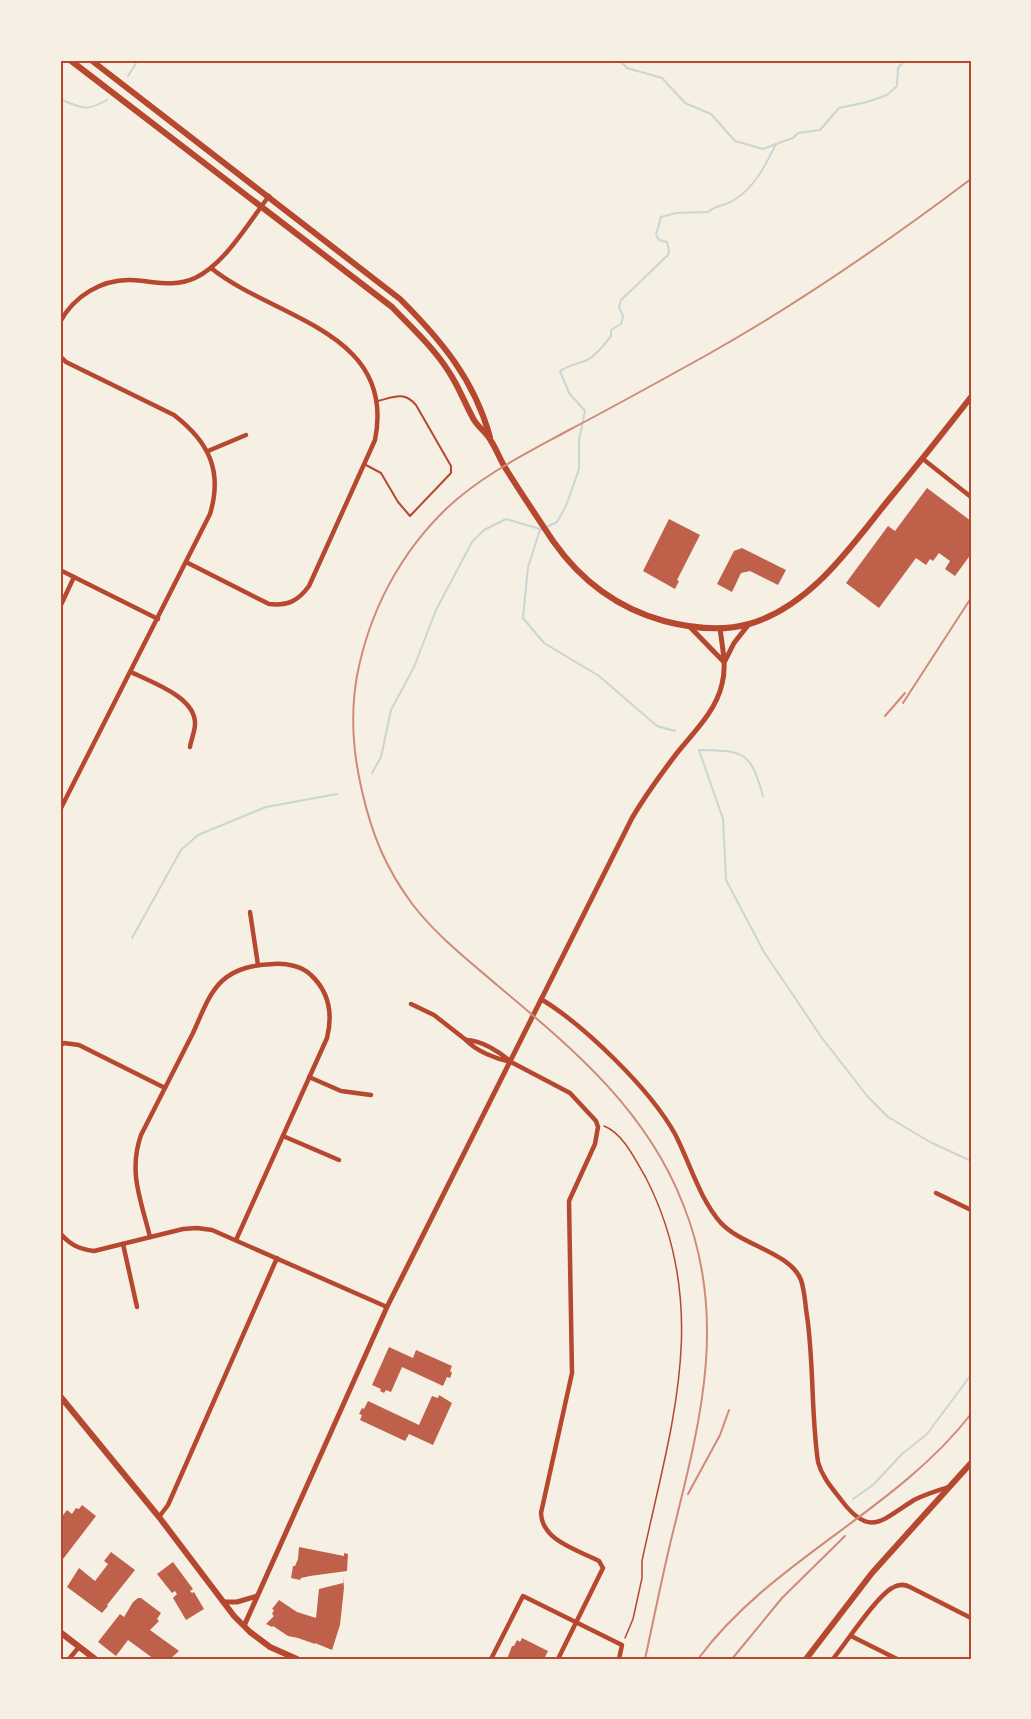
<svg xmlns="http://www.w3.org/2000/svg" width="1031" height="1719" font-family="'Sofia Sans Condensed',sans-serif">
<rect width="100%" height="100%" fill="#f6efe4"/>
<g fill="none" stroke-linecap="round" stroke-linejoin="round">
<g stroke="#c9d6d2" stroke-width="2">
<polyline points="619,60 627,68 662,78 685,103 711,114 735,141 763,149 776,144"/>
<polyline points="128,76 138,60"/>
<path d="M60 99C81 108 86 112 107 100"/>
<path d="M675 731 657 726 599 676 544 643 523 618 528 567 540 530 557 522 566 506 579 469V440L585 411 569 393 560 371C569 365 578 364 587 360 597 355 605 344 611 336V330L621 324 623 316 619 307 621 300 668 255 669 250 667 242 659 240 656 235 661 217 676 213 708 212C716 205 725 206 734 200 755 187 765 166 776 144L793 138 798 133 820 130 839 108 867 102 887 95 897 86 898 68 905 60"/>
<polyline points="372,773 381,757 391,710 414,667 436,610 472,542 484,530 506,519 540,529"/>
<path d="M763 796C750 751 745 751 699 750L723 819 726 880 764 952 822 1038 868 1097 888 1117 930 1142 971 1161"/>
<polyline points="132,938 181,850 198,835 266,807 337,794"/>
<polyline points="853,1499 873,1485 902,1454 927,1434 971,1375"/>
</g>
</g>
<g fill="#bf614a">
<polygon points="927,488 971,521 971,554 955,576 945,569 950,561 939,553 933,561 930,559 926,565 916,558 879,608 846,583 888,526 895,531"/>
<polygon points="669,519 700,535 677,580 679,581 675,589 643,571"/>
<polygon points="742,548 786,570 778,585 750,571 741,573 732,592 717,584 734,551"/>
<polygon points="389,1347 413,1358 416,1350 452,1366 450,1371 452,1373 450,1378 447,1377 443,1386 402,1367 391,1392 386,1390 384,1393 380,1391 381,1389 372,1385"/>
<polygon points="439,1395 452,1403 433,1445 409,1434 405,1441 360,1420 362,1415 359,1414 362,1408 364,1409 368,1401 419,1425 432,1396 438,1398"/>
<polygon points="82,1505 96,1516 60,1563 60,1519 67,1510 72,1514 76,1508 79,1509"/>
<polygon points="299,1547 344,1556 344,1553 348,1554 347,1571 310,1576 301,1578 300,1580 291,1578 293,1566 295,1566 298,1559"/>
<polygon points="111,1552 135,1570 107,1605 108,1606 102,1613 67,1587 79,1568 95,1581 108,1564 104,1561"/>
<polygon points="173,1562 193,1589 190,1591 192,1593 194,1592 204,1609 186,1620 173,1598 177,1594 175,1591 172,1593 157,1574"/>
<polygon points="343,1578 344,1588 340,1625 332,1650 315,1643 315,1644 298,1638 288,1636 273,1626 272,1627 266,1624 274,1616 272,1614 274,1610 272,1609 279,1600 297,1612 316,1618 319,1589 343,1583"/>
<polygon points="138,1598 141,1598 161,1613 157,1619 159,1621 146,1634 150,1630 179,1651 170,1659 154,1659 128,1640 116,1656 98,1642 120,1614 124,1617 133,1602"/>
<polygon points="522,1638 548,1651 544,1659 507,1659 512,1646 514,1646 517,1640 520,1642"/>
</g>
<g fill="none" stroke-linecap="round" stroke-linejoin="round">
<path stroke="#b5482f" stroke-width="1.5" d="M604 1126C623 1133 636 1161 646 1178 713 1309 670 1428 642 1561V1578L633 1619 625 1638"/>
<path stroke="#b5482f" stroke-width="2" d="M364 464 381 473 398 502 410 516 451 473V466L416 405C404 391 394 397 378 401"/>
<g stroke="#b5482f" stroke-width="4.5">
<path d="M60 322C74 296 102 279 131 280 154 281 173 288 195 278 225 264 249 222 269 196"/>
<path d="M60 356 66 362 174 415C209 442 223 471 210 514L60 810"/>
<polyline points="208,451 246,435"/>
<polyline points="923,459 971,497"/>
<path d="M186 562 269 604C288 606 298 601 309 586L375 440C397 331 274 319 211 268"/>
<polyline points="60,570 158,619"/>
<polyline points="60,607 74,577"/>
<path d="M131 672C151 682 196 697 195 724 195 731 191 740 190 747"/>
<polyline points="250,912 258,965"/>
<path d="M541 999C585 1026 650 1089 675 1134 690 1163 699 1198 721 1223 741 1245 791 1253 801 1280 805 1292 805 1304 807 1316 814 1364 811 1414 818 1462 822 1477 832 1488 842 1501 870 1538 882 1520 914 1500 925 1494 937 1491 948 1487"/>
<polyline points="411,1004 434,1015 466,1040"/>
<polyline points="60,1046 64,1043 79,1045 165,1088"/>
<path d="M511 1062C496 1059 476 1051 466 1040 481 1040 500 1052 511 1062L570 1093 596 1121 598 1127 595 1144 569 1201 572 1373 541 1513C542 1541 578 1550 599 1561L603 1568 558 1659"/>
<polyline points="309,1077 341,1091 371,1095"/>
<polyline points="283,1136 339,1160"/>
<polyline points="936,1193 971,1210"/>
<path d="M60 1233C70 1245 79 1249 94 1251L183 1229 197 1228 212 1230 387 1307"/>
<path d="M150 1237C141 1200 128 1172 141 1135 158 1101 176 1067 193 1033 201 1016 208 994 222 981 236 968 254 965 273 964 286 963 302 966 311 975 330 993 333 1014 327 1038L236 1240"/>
<polyline points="123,1244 137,1307"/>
<polyline points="159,1517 168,1505 277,1258"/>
<polyline points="851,1636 897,1659"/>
<polyline points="69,1659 79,1647"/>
<polyline points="491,1659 523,1596 622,1645 619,1659"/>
<path d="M833 1659C846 1643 876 1597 892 1588 898 1584 904 1584 910 1587L971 1618"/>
</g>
<g stroke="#b5482f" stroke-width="5">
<polyline points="690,627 723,661"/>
<polyline points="725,661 734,643 749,624"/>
<polyline points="223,1602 237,1602 257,1596"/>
<path d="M244 1626 387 1307 632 818C645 796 661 774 677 753 694 732 716 711 722 684 727 666 722 646 720 628"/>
</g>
<g stroke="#b5482f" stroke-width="6">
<path d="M70 60 392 307C412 328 434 348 449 372 459 387 465 404 474 420 479 428 487 433 491 441 497 450 500 460 506 469 521 493 537 517 553 541 581 581 617 608 664 621 691 628 721 632 749 624 809 607 849 549 886 503 915 468 943 433 971 397"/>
<path d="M91 60 400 299C441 340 474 379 490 437"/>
<polyline points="60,1396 159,1517 234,1616 250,1632 270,1647 297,1659"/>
<polyline points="60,1632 95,1659"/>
<polyline points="806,1659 872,1573 971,1463"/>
</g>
<g stroke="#cf8b77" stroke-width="2">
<polyline points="903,703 971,598"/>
<polyline points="885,716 905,693"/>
<polyline points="688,1494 720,1435 729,1410"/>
<path d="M645 1659C654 1618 662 1577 672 1536 700 1423 729 1318 683 1204 646 1109 573 1049 497 985 468 960 437 936 413 905 386 869 372 835 362 791 353 753 350 715 357 676 369 612 400 553 447 508 482 475 527 453 569 430 615 406 660 381 705 356 798 304 886 243 971 179"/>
<path d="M698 1659C772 1559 895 1512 971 1414"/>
<polyline points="732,1659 782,1598 845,1536"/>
</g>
</g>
<rect width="1031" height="1719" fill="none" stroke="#f6efe4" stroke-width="123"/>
<rect x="62" y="62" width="908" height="1596" fill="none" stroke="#b5482f" stroke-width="2"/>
</svg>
